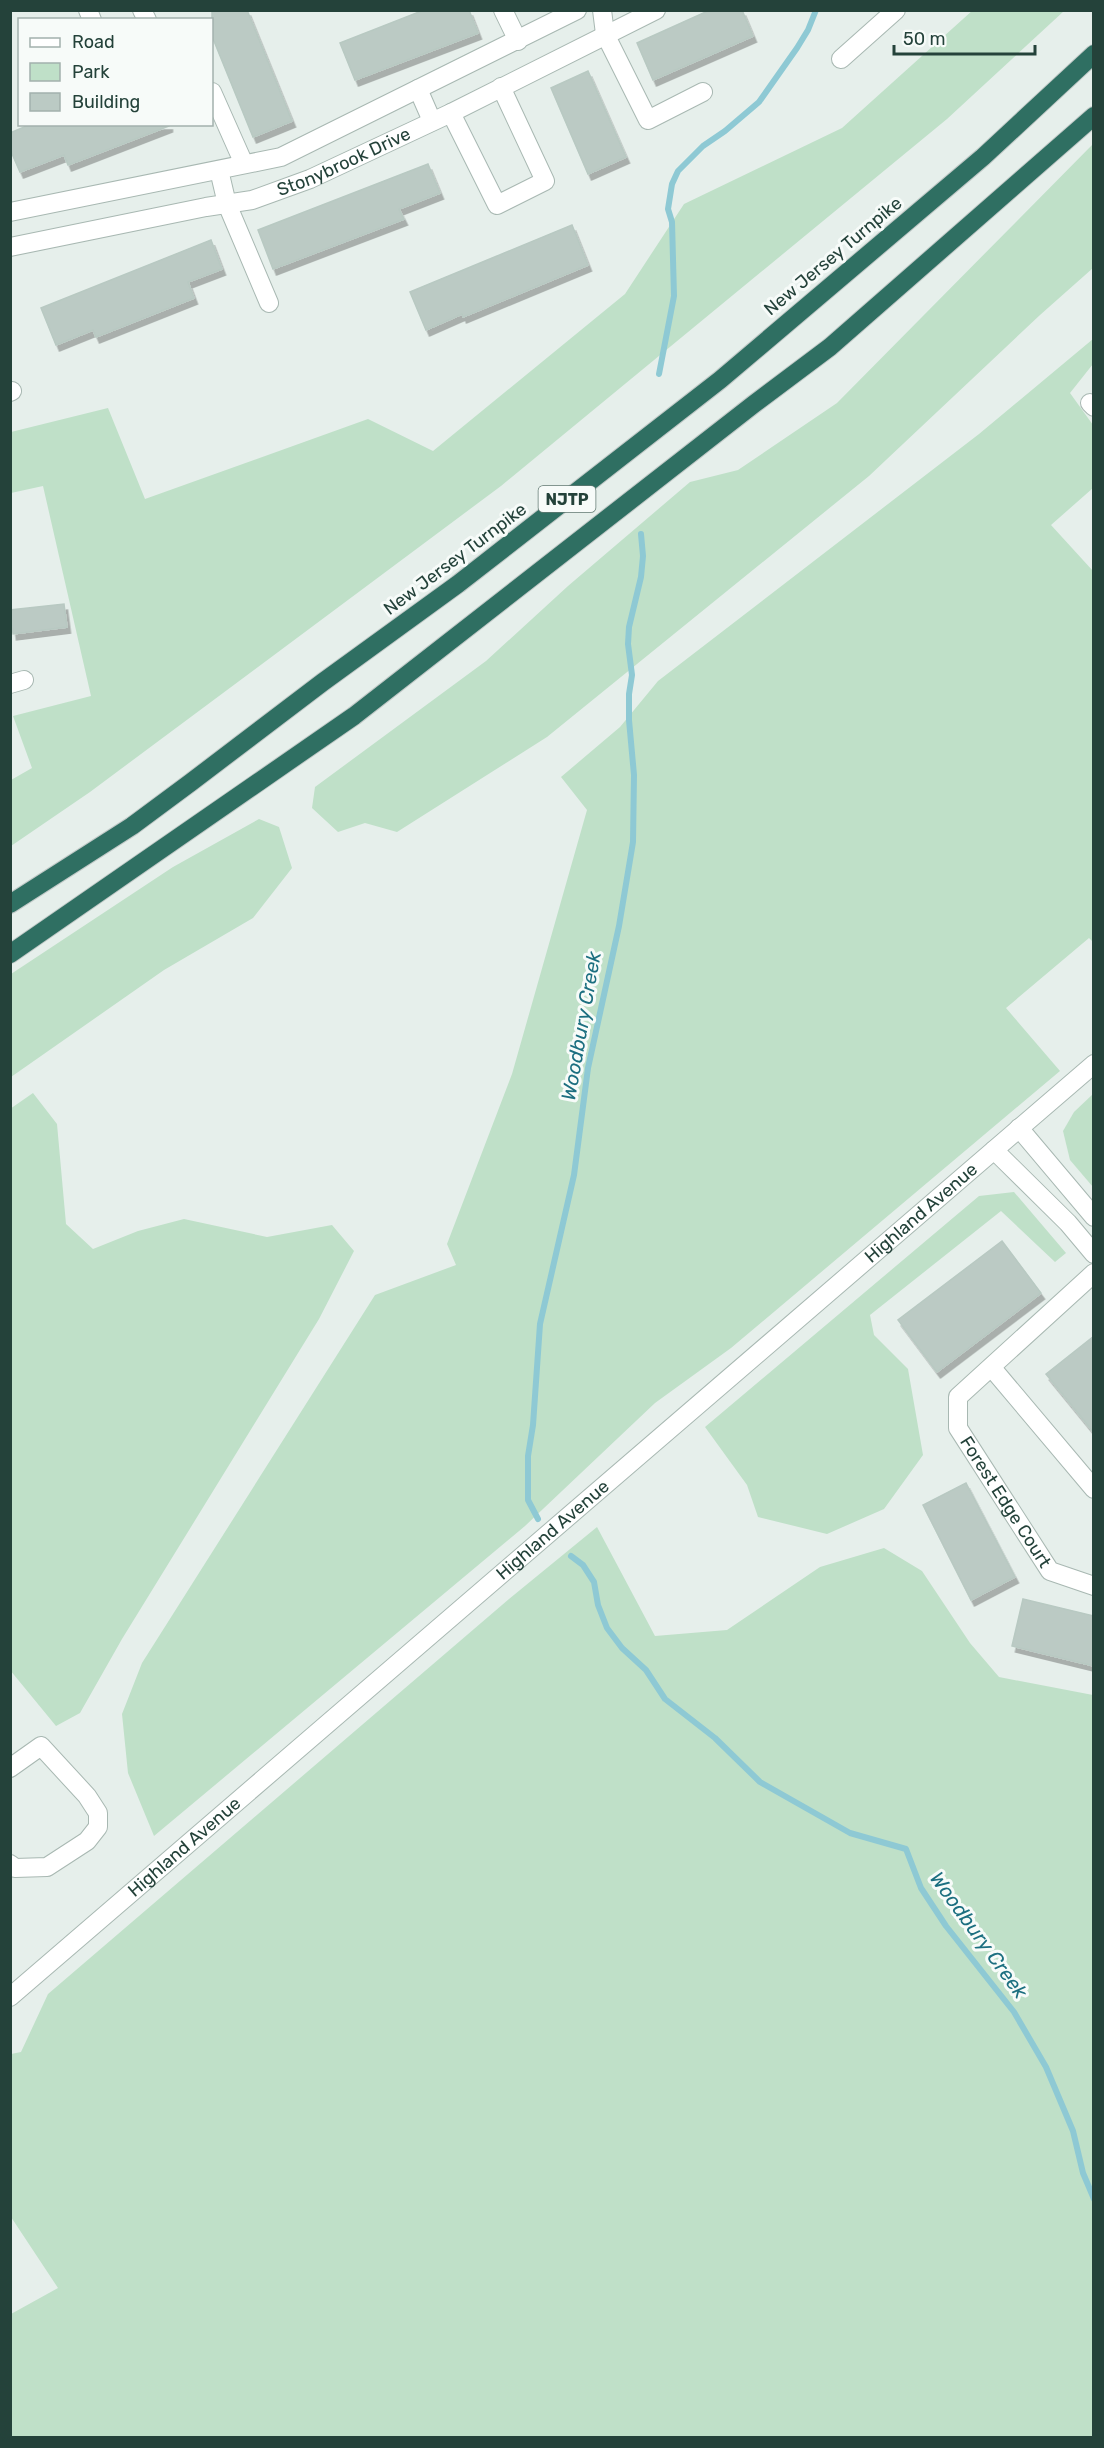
<svg xmlns="http://www.w3.org/2000/svg" width="1104" height="2448" font-family="Rubik,sans-serif">
<defs>
<filter id="shadow"><feDropShadow dx="3.5" dy="6" stdDeviation="0" flood-color="#0004"/></filter>
</defs>
<rect width="100%" height="100%" fill="#e6efeb"/>
<g fill="#bfe0c8">
<polygon points="973,10 1064,11 947,119 501,486 90,792 11,846 11,780 32,768 13,716 91,696 43,486 11,493 11,432 108,408 145,499 368,419 433,451 625,294 684,204 842,128"/>
<polygon points="1093,144 1093,268 1040,315 869,476 547,737 397,832 365,823 338,832 312,808 315,787 486,661 568,586 690,482 738,470 837,403"/>
<polygon points="1093,339 1093,364 1070,393 1093,425 1093,488 1051,525 1093,571 1093,942 1089,938 1006,1008 1060,1071 731,1348 655,1403 525,1526 154,1836 128,1773 122,1714 142,1663 375,1295 456,1265 447,1244 512,1074 587,810 561,777 620,727 658,681 979,434"/>
<polygon points="259,819 279,827 292,868 253,918 164,970 11,1077 11,974 173,867"/>
<polygon points="33,1093 57,1124 66,1224 93,1249 138,1231 184,1219 267,1237 332,1225 354,1251 319,1319 122,1639 80,1713 56,1726 10,1670 10,1109"/>
<polygon points="1093,1094 1093,1187 1070,1160 1063,1131 1074,1112"/>
<polygon points="1014,1192 1066,1253 1055,1262 1001,1211 870,1315 874,1335 908,1369 923,1455 884,1509 827,1534 758,1517 747,1485 705,1427 979,1196"/>
<polygon points="597,1527 655,1636 727,1630 820,1567 884,1548 922,1571 970,1643 999,1677 1093,1695 1093,2437 11,2437 11,2314 58,2288 11,2217 11,2054 21,2052 48,1994 509,1599"/>
</g>
<g fill="none" stroke-linecap="round" stroke-linejoin="round">
<g stroke="#8ec9d4" stroke-width="6">
<polyline points="659,374 674,296 672,222 668,209 672,184 678,171 703,146 725,131 759,102 797,48 808,30 816,10"/>
<polyline points="538,1519 528,1500 528,1456 533,1425 540,1324 574,1175 588,1068 619,926 633,842 634,775 629,720 629,694 632,675 628,644 629,627 641,577 643,556 641,534"/>
<polyline points="571,1556 583,1565 594,1582 598,1605 607,1628 622,1648 646,1670 665,1699 715,1738 760,1782 850,1833 906,1849 921,1888 946,1926 1014,2012 1046,2067 1073,2131 1083,2173 1094,2199"/>
</g>
</g>
<g fill="#bbcac4" stroke="#b8c9c2" stroke-width="1.5" filter="url(#shadow)">
<polygon points="212,10 247,10 292,121 253,137 212,36"/>
<polygon points="424,10 469,10 478,33 355,80 340,43"/>
<polygon points="710,10 742,10 753,36 653,80 637,43"/>
<polygon points="588,71 626,157 588,174 551,88"/>
<polygon points="31,124 169,124 169,126 68,165 64,155 20,172 10,149 10,133"/>
<polygon points="428,164 440,193 399,209 404,219 273,269 258,230"/>
<polygon points="572,225 588,265 463,317 462,314 426,330 410,292"/>
<polygon points="211,240 222,269 188,282 194,298 96,337 93,330 56,345 41,308"/>
<polygon points="64,604 67,627 13,634 10,610"/>
<polygon points="1002,1241 1041,1293 937,1372 898,1320"/>
<polygon points="1094,1336 1094,1433 1046,1374"/>
<polygon points="966,1483 1015,1577 971,1600 923,1505"/>
<polygon points="1023,1599 1094,1616 1094,1666 1012,1646"/>
</g>
<g fill="none" stroke-linecap="round" stroke-linejoin="round">
<defs>
<g id="minor">
<polyline points="88,10 92,20"/>
<polyline points="142,10 147,20"/>
<polyline points="503,10 518,41"/>
<polyline points="602,10 605,34 648,120 703,92"/>
<polyline points="841,59 896,10"/>
<polyline points="418,89 432,121"/>
<polyline points="212,92 244,164"/>
<polyline points="451,113 497,205 545,181 501,87"/>
<polyline points="219,170 227,204 269,303"/>
<polyline points="10,212 281,157 577,10"/>
<path id="s1" d="M10 247 206 207 252 200 310 179 451 113 656 10"/>
<polyline points="10,392 12,391"/>
<polyline points="1090,403 1094,407"/>
<polyline points="10,684 24,680"/>
<polyline points="1019,1128 1094,1217"/>
<polyline points="994,1150 1068,1223 1094,1254"/>
<path id="s2" d="M1094 1273 958 1397V1428L1050 1571 1094 1586"/>
<polyline points="992,1368 1094,1489"/>
<polyline points="10,1768 41,1746 87,1796 98,1813 98,1827 87,1841 47,1867 15,1868 10,1864"/>
<path id="s3" d="M10 1997 1094 1064"/>
</g>
<g id="highway">
<polyline points="10,904 132,826 190,783 323,682 458,584 720,380 983,157 1094,54"/>
<polyline points="10,954 354,716 754,404 830,347 1094,116"/>
</g>
</defs>
<use href="#minor" stroke="#a8b8b2" stroke-width="20"/>
<use href="#highway" stroke="#c2cac8" stroke-width="20"/>
<use href="#minor" stroke="#fff" stroke-width="18"/>
<use href="#highway" stroke="#2f6f62" stroke-width="18"/>
</g>
<g text-anchor="middle" stroke-width="6" stroke-linejoin="round" paint-order="stroke">
<rect fill="#f7fbf9" stroke="#637a73" stroke-width="1.5" x="538.5" y="486" width="57" height="26" rx="4.5"/>
<g font-size="16" font-weight="bold" fill="#24423a">
<text x="567" y="505">NJTP</text>
</g>
<g font-size="18" fill="#24423a" stroke="#f7fbf9">
<text dy="6" stroke="none"><textPath href="#s1" startOffset="346">Stonybrook Drive</textPath></text>
<text transform="translate(833 256) rotate(-40)" y="6">New Jersey Turnpike</text>
<text transform="translate(455 559) rotate(-37)" y="6">New Jersey Turnpike</text>
<text dy="6" stroke="none"><textPath href="#s3" startOffset="1202">Highland Avenue</textPath></text>
<text dy="6" stroke="none"><textPath href="#s2" startOffset="303">Forest Edge Court</textPath></text>
<text dy="6" stroke="none"><textPath href="#s3" startOffset="716">Highland Avenue</textPath></text>
<text dy="6" stroke="none"><textPath href="#s3" startOffset="230">Highland Avenue</textPath></text>
</g>
<g font-size="20" font-style="italic" fill="#1c6f80" stroke="#f7fbf9">
<text transform="translate(581 1026) rotate(-80)" y="7">Woodbury Creek</text>
<text transform="translate(979 1935) rotate(54)" y="7">Woodbury Creek</text>
</g>
</g>
<rect width="1104" height="2448" fill="none" stroke="#24423a" stroke-width="24"/>
<rect x="18" y="18" width="195" height="108" fill="#f7fbf9" stroke="#a3b1ad" stroke-width="1.5"/>
<rect x="30" y="38" width="30" height="9" fill="#ffffff" stroke="#a3b1ad" stroke-width="1.5"/>
<text x="72" y="48" font-size="18" fill="#24423a">Road</text>
<rect x="30" y="63" width="30" height="18" fill="#bfe0c8" stroke="#a3b1ad" stroke-width="1.5"/>
<text x="72" y="78" font-size="18" fill="#24423a">Park</text>
<rect x="30" y="93" width="30" height="18" fill="#bbcac4" stroke="#a3b1ad" stroke-width="1.5"/>
<text x="72" y="108" font-size="18" fill="#24423a">Building</text>
<path d="M894 45v9h141v-9" fill="none" stroke="#24423a" stroke-width="3"/>
<text x="903" y="45" font-size="18" fill="#24423a" stroke="#f7fbf9" stroke-width="4.5" paint-order="stroke">50 m</text>
</svg>
